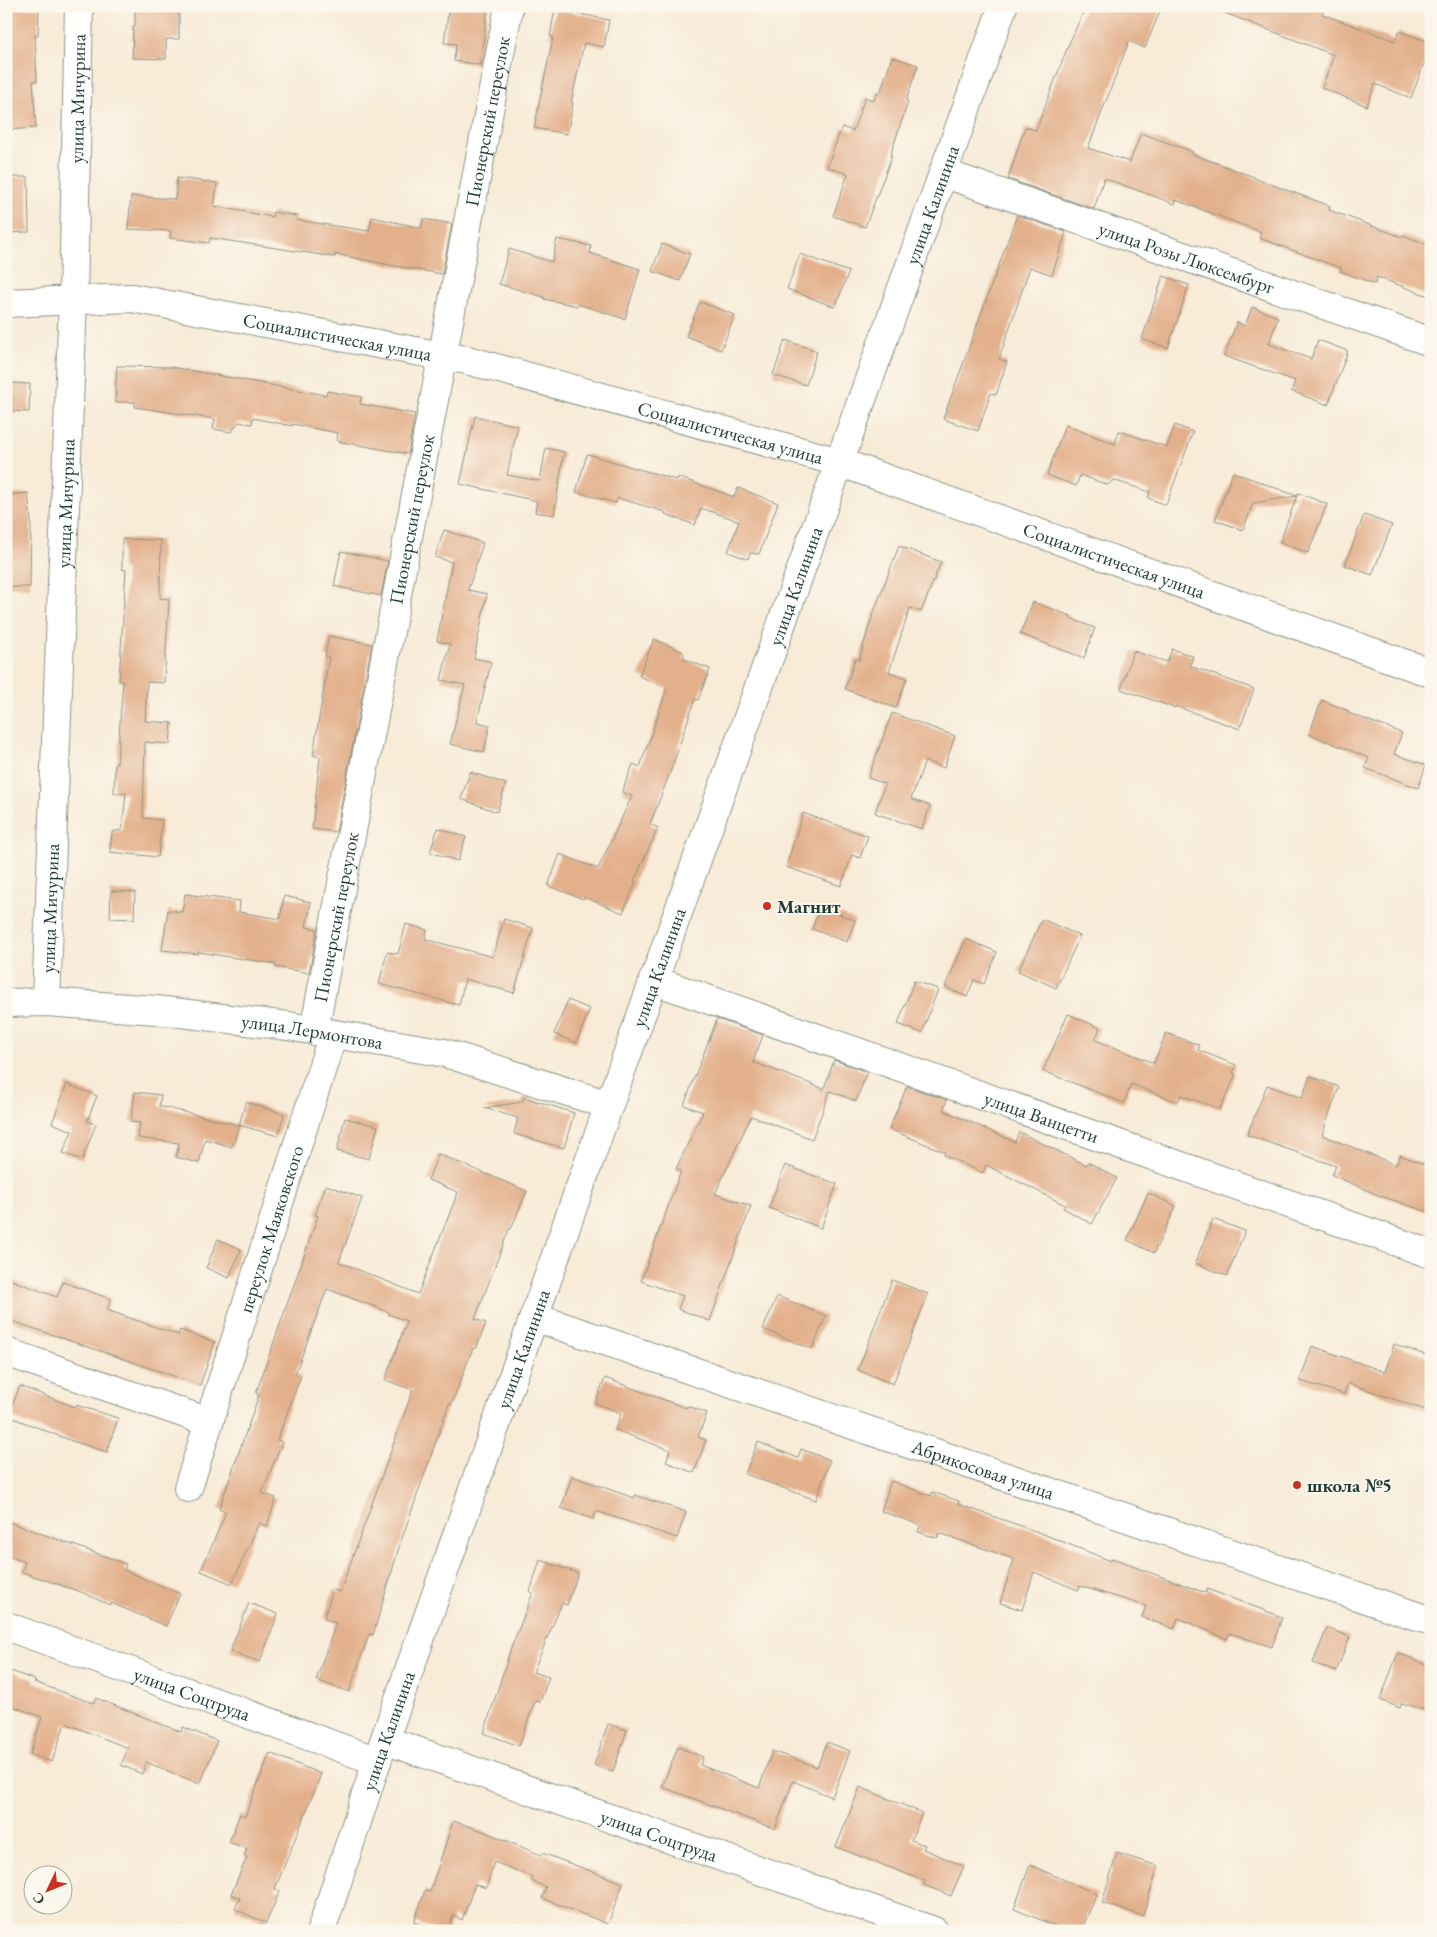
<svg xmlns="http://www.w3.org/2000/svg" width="1437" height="1937" font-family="'EB Garamond',serif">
<rect width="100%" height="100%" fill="#fbf7ec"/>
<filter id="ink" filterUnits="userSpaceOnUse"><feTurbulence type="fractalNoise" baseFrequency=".02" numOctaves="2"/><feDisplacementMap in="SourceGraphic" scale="10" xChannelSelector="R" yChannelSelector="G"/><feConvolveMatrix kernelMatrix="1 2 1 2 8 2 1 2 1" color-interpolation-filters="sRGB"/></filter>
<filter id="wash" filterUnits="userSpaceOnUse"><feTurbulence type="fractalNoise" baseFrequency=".0096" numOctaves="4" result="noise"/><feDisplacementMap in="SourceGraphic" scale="20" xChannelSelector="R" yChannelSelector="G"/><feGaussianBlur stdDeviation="1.12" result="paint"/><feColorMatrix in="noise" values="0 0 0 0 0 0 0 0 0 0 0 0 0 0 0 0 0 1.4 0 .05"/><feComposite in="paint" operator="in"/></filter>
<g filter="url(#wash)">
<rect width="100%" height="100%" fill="#f8ebd7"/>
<g id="blocks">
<g fill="#e3b08c">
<polygon points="6,6 39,8 38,35 35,35 37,81 33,81 36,128 6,130"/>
<polygon points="135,6 179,6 179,39 166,39 166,59 132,58 133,27 135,27"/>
<polygon points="449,6 488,6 480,65 454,61 456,44 444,43"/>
<polygon points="1086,6 1162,6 1145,48 1129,41 1088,148 1130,162 1141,133 1193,152 1192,154 1254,177 1254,178 1330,206 1329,210 1402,237 1403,235 1431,246 1431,297 1377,277 1375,284 1340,271 1341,268 1259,238 1261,232 1176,200 1175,204 1104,178 1094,209 1008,179 1025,127 1036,130 1068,46"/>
<polygon points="1212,6 1325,6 1322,14 1395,41 1399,31 1431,43 1431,45 1411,98 1375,84 1367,106 1322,88 1334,55 1212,8"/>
<polygon points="555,9 609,20 604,47 584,43 571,103 573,103 567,134 534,128 553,37 550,36"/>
<polygon points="892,57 918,65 906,101 908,102 890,156 892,156 865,227 833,216 848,174 827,167 842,127 853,131 865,97 874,101 877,92 880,93"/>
<polygon points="6,177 28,177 29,232 6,233"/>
<polygon points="177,178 217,183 214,206 272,217 273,212 297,216 296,220 369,231 372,217 421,228 423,219 452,224 442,274 395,266 335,254 335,257 210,238 209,243 170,238 171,231 128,229 131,196 175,199"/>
<polygon points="1017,215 1066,232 1052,275 1030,267 999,359 1007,362 996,395 991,393 978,431 943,419"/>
<polygon points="557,239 591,246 590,253 640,269 625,319 578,304 578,306 544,299 544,297 499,284 509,249 552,262"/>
<polygon points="662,244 690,254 680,281 652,271"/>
<polygon points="800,254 849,272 835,307 787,289"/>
<polygon points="1163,276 1189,285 1168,348 1142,339"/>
<polygon points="700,302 735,315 721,350 686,336"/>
<polygon points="1252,307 1278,317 1269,344 1311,359 1318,340 1348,351 1328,405 1291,391 1295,381 1224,356 1237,322 1245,326"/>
<polygon points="785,340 817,351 806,385 773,375"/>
<polygon points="117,366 171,367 326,395 327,391 361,397 360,404 415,414 408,454 337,441 338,433 292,424 292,426 253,418 252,424 239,422 231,432 213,429 215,419 135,407 135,402 115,402"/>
<polygon points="6,383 30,384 29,412 6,411"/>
<polygon points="475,416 518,426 507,475 540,481 546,448 564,452 554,515 535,512 537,501 460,484"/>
<polygon points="1065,425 1115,444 1119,431 1167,447 1175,425 1193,432 1166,505 1148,498 1150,492 1113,480 1108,485 1080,475 1076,486 1047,475"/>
<polygon points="587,454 677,480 678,477 734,497 738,488 778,503 759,554 750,553 748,559 728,552 739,521 701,508 695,525 665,514 665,512 618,498 616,503 576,492"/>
<polygon points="1233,472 1297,496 1253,503 1243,530 1215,520"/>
<polygon points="28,493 31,521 30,587 6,587 6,495"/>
<polygon points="1298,493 1327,504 1308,553 1280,542"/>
<polygon points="1364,515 1392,525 1372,575 1345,565"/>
<polygon points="444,530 483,543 468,590 487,594 474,658 491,662 477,722 490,725 484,752 450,744 465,685 441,680 450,644 437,641 452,562 435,557"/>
<polygon points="122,539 161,540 160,598 169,599 164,683 147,682 145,721 172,723 170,744 145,742 143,818 162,820 158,857 110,852 112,832 122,830 126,793 114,793 115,763 117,763 123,681 119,681 126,570 122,569"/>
<polygon points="899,546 941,562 921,612 910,608 889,672 907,678 896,708 845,689 855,659 859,660 872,617"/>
<polygon points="341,551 388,561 381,596 334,586"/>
<polygon points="1033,602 1071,616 1070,618 1095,628 1084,658 1020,634"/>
<polygon points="329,636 372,644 336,832 312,829 320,757 313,755 329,657 325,656"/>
<polygon points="654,639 683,652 684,659 710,669 698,700 695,699 670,773 650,824 658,828 634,881 636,882 623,913 584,897 584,899 548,886 560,854 598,869 632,796 622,792 633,764 640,767 667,688 639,676"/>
<polygon points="1172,649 1193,656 1190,666 1254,689 1240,729 1175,706 1175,708 1121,689 1133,651 1167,662"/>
<polygon points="1322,700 1349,711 1348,713 1402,733 1394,754 1426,765 1418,788 1365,768 1369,758 1309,734"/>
<polygon points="892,713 955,736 944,768 925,761 911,799 930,806 922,829 875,813 885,784 868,778"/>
<polygon points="470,772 506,784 497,812 461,799"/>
<polygon points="803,813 868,836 860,858 852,855 841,886 786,867"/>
<polygon points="438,828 466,837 458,861 430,852"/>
<polygon points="111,891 135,892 134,919 110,918"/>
<polygon points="185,894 240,901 239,912 280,919 284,896 311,902 306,927 317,929 309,973 275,967 276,964 198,952 198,954 162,950 168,910 182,912"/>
<polygon points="820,907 855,920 847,942 812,929"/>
<polygon points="504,919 533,928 514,993 465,979 459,1005 379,984 387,952 398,954 406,924 427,930 425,939 493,957"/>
<polygon points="1042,919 1080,936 1056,988 1018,971"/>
<polygon points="966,939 997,952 984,984 974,980 967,997 945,987"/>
<polygon points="914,981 938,989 922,1033 898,1024"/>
<polygon points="568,1000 590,1009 576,1043 554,1034"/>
<polygon points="1068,1014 1100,1028 1095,1040 1154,1063 1166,1033 1199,1045 1198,1050 1236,1065 1233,1073 1236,1074 1220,1109 1181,1095 1178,1102 1131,1084 1124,1103 1043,1071"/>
<polygon points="717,1019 763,1035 753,1062 824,1089 834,1060 867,1072 856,1101 830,1091 812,1139 751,1116 715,1194 751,1206 710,1321 678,1309 683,1296 641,1281 681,1171 676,1169 703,1112 684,1105"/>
<polygon points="1310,1076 1339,1087 1322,1135 1396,1165 1400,1155 1431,1167 1431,1213 1378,1195 1332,1175 1336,1166 1247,1135 1267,1085 1302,1098"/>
<polygon points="67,1084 97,1096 87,1121 96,1124 82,1160 63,1153 72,1131 52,1123"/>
<polygon points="907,1086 947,1100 943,1110 1015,1142 1019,1132 1086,1165 1088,1162 1117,1178 1092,1224 1063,1208 1065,1205 986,1165 983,1173 944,1155 945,1152 889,1129"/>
<polygon points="135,1092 161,1095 159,1106 239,1125 232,1147 205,1139 199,1163 176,1157 179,1143 138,1138 140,1123 131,1122"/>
<polygon points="524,1097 574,1113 564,1148 514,1134 518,1118 484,1108 522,1102"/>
<polygon points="246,1102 284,1114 278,1136 239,1125"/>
<polygon points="345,1118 378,1126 369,1159 337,1151"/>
<polygon points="438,1154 527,1191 511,1229 509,1229 475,1319 486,1323 476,1349 473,1348 451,1405 449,1404 400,1544 373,1635 369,1634 349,1692 316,1680 336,1623 324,1618 333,1590 340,1592 413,1390 385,1380 407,1321 388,1314 389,1312 327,1289 295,1374 301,1376 277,1440 282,1442 262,1493 276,1498 267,1526 259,1523 232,1584 201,1571 226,1512 219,1509 259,1395 256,1393 318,1216 315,1215 326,1185 362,1198 339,1262 418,1294 458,1192 428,1180"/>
<polygon points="785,1165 837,1184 821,1228 769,1208"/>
<polygon points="1148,1193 1176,1206 1154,1253 1127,1240"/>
<polygon points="1213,1219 1245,1231 1227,1276 1195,1263"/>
<polygon points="218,1239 241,1249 229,1278 206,1268"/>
<polygon points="6,1278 57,1297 63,1282 111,1299 107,1310 178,1335 180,1330 215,1342 200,1385 6,1319"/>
<polygon points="892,1280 928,1294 893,1384 858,1370"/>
<polygon points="777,1296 826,1316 812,1349 763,1329"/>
<polygon points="1394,1344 1431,1357 1431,1412 1348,1383 1344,1394 1300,1381 1312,1346 1385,1372"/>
<polygon points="605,1378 686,1408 687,1406 707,1413 698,1437 706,1440 694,1473 666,1462 670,1450 615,1430 621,1413 595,1403"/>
<polygon points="20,1386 75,1407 76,1405 118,1418 107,1452 72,1441 8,1416"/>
<polygon points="758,1442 798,1458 801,1449 830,1460 816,1500 745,1474"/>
<polygon points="572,1476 634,1498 635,1495 686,1512 677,1538 596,1511 593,1519 561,1508"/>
<polygon points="891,1481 931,1496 932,1492 959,1501 958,1504 1038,1532 1111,1561 1112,1558 1132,1565 1132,1566 1206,1593 1207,1589 1282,1617 1272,1647 1230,1633 1227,1639 1178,1618 1174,1629 1142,1617 1146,1606 1080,1586 1078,1590 1034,1572 1022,1610 1000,1603 1014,1559 939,1533 937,1538 918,1532 920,1525 881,1511"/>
<polygon points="6,1521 126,1564 124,1570 180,1594 166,1626 111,1603 110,1605 81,1592 22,1572 25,1562 6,1555"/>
<polygon points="540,1560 578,1573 567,1605 562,1603 533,1672 549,1677 540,1702 535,1701 519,1746 484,1733 510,1651 533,1593 530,1592"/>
<polygon points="249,1603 278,1614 260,1662 230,1651"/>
<polygon points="1327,1628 1350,1637 1336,1672 1313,1663"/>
<polygon points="1398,1653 1431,1666 1431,1712 1402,1703 1400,1708 1380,1700"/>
<polygon points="11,1671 35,1680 34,1682 93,1703 96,1698 181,1732 183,1727 217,1741 200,1784 146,1762 142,1774 121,1765 128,1748 65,1723 52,1762 30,1754 42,1717 6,1704 6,1684"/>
<polygon points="608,1724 627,1730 613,1772 594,1765"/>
<polygon points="827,1742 850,1751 832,1797 793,1781 775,1829 662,1787 678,1747 703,1757 700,1765 759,1788 772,1751 817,1767"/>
<polygon points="270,1753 321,1774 275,1889 280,1891 266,1923 235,1909 240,1898 231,1894 247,1857 244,1856 247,1849 229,1842 240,1814 245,1816"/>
<polygon points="860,1787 922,1813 911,1840 925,1845 923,1849 964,1866 951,1896 924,1885 925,1881 836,1847"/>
<polygon points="453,1821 483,1831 541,1855 542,1853 623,1883 608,1924 542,1898 546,1887 531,1881 533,1877 494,1862 486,1888 475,1884 462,1920 453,1916 448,1931 439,1931 414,1922 425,1890 430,1892"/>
<polygon points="1117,1853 1158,1866 1143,1916 1102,1903"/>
<polygon points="1030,1865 1097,1894 1081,1931 1068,1931 1014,1909"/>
</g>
</g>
</g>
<g filter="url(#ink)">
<use href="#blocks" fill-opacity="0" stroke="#8c9486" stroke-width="1"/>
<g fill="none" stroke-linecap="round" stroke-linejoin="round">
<defs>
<g id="minor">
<path id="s1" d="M943 173 1431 342"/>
<path id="s2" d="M839 462 1431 673"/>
<path id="s3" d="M653 980 1431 1254"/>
<path id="s4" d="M46 1002 73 300 79 6"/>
<path id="s5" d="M6 1003 46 1002 156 1010 288 1026 445 1053 609 1105"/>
<path id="s6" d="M314 1031 509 6"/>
<path id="s7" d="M534 1317 1431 1621"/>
<polyline points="6,1352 209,1422"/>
<path id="s8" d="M188 1488 333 1034"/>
<path id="s9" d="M6 1626 377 1761"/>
<path id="s10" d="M385 1740 934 1931"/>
</g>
<g id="tertiary">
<path id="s11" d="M6 303 132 298 442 356 467 360 839 462"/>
</g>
<g id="secondary">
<path id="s12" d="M321 1931 377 1761 609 1105 1003 6"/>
</g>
</defs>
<use href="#minor" stroke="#8c9486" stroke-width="30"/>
<use href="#tertiary" stroke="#8c9486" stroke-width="30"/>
<use href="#secondary" stroke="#8c9486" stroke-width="30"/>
<use href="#minor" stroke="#fff" stroke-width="28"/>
<use href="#tertiary" stroke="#fff" stroke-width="28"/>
<use href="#secondary" stroke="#fff" stroke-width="28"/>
</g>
</g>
<g fill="#c8321e" stroke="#fbf7ec" stroke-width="2">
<circle cx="767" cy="906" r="5"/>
<circle cx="1297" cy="1485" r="5"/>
</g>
<g text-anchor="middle" stroke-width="4" stroke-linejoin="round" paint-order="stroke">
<g font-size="19" fill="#1f3d34" stroke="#fbf7ec">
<text dy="7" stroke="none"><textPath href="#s4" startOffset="904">улица Мичурина</textPath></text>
<text dy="7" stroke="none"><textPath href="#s6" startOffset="926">Пионерский переулок</textPath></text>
<text dy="7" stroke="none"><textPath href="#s12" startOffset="1831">улица Калинина</textPath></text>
<text dy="7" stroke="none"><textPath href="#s1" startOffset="258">улица Розы Люксембург</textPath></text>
<text dy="7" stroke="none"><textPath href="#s11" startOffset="335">Социалистическая улица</textPath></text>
<text dy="7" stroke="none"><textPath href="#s11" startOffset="740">Социалистическая улица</textPath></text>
<text dy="7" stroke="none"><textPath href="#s4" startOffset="499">улица Мичурина</textPath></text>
<text dy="7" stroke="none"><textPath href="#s6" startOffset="521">Пионерский переулок</textPath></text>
<text dy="7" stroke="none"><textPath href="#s2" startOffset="292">Социалистическая улица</textPath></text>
<text dy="7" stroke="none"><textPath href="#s12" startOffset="1426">улица Калинина</textPath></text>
<text dy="7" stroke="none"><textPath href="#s4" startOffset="94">улица Мичурина</textPath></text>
<text dy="7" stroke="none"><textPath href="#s6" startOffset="116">Пионерский переулок</textPath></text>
<text dy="7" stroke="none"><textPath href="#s12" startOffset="1021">улица Калинина</textPath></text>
<text dy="7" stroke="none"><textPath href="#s5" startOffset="308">улица Лермонтова</textPath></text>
<text dy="7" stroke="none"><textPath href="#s3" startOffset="412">улица Ванцетти</textPath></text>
<text dy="7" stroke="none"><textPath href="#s8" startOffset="272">переулок Маяковского</textPath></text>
<text dy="7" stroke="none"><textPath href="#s12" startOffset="616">улица Калинина</textPath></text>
<text dy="7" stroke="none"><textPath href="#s7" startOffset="474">Абрикосовая улица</textPath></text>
<text dy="7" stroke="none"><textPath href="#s9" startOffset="198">улица Соцтруда</textPath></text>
<text dy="7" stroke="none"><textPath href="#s12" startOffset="211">улица Калинина</textPath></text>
<text dy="7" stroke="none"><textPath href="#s10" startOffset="290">улица Соцтруда</textPath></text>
</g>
<g font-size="19" font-weight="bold" fill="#1f3d34" stroke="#fbf7ec" text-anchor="start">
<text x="777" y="913">Магнит</text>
<text x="1307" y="1492">школа №5</text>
</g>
</g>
<rect width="1437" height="1937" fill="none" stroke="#fbf7ec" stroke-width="25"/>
<g transform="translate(48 1890) rotate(227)"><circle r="24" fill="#fbf7ec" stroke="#a3ada2"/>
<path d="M0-4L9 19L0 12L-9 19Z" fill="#c8321e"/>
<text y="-8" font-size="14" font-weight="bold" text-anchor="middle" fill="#1f3d34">С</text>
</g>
</svg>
